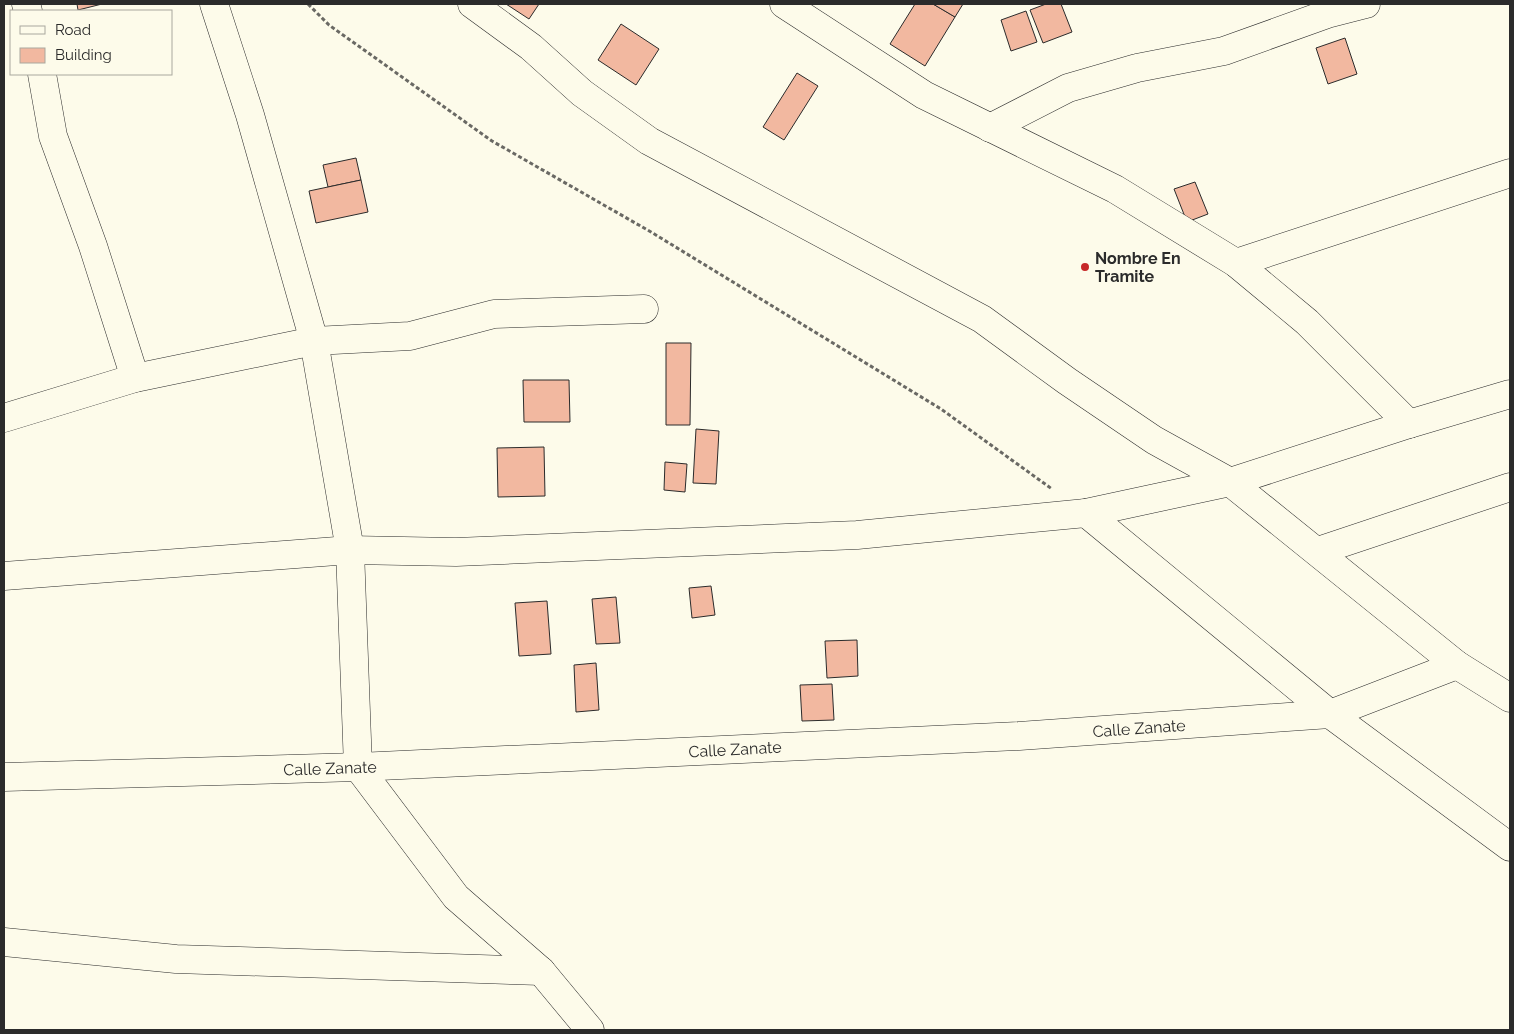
<svg xmlns="http://www.w3.org/2000/svg" width="1514" height="1034" font-family="Raleway,sans-serif">
<rect width="100%" height="100%" fill="#fdfbea"/>
<g fill="#f2b8a0" stroke="#2b2b2b">
<polygon points="77,4 102,4 78,10"/>
<polygon points="506,4 539,4 529,19"/>
<polygon points="915,4 933,4 955,17 925,66 890,44"/>
<polygon points="933,4 963,4 955,17"/>
<polygon points="1046,4 1061,4 1072,32 1043,43 1030,10"/>
<polygon points="1026,11 1037,42 1011,51 1001,20"/>
<polygon points="621,24 659,49 636,85 598,60"/>
<polygon points="1345,38 1357,74 1328,84 1316,48"/>
<polygon points="797,73 818,86 784,140 763,127"/>
<polygon points="356,158 361,180 328,187 323,165"/>
<polygon points="361,180 368,212 316,223 309,191"/>
<polygon points="1195,182 1208,214 1187,222 1174,189"/>
<polygon points="666,343 691,343 690,425 666,425"/>
<polygon points="523,380 569,380 570,422 524,422"/>
<polygon points="696,429 719,431 716,484 693,483"/>
<polygon points="544,447 545,496 498,497 497,448"/>
<polygon points="665,462 687,464 685,492 664,490"/>
<polygon points="711,586 715,615 692,618 689,588"/>
<polygon points="616,597 620,643 596,644 592,599"/>
<polygon points="547,601 551,654 519,656 515,603"/>
<polygon points="857,640 858,676 827,678 825,641"/>
<polygon points="596,663 599,710 576,712 574,665"/>
<polygon points="832,684 834,720 802,721 800,685"/>
</g>
<g fill="none" stroke-linecap="round" stroke-linejoin="round">
<defs>
<g id="minor">
<polyline points="26,4 28,11"/>
<polyline points="214,4 250,115 314,341 350,550 358,767 456,897 541,971 590,1030"/>
<polyline points="472,4 531,47 582,93 649,141 982,319 1067,381 1154,440 1230,482 1457,665 1510,698"/>
<polyline points="784,4 924,95 1115,189 1236,263 1307,322 1409,424"/>
<polyline points="42,74 53,136 93,246 135,378"/>
<polyline points="990,128 1068,88 1137,68 1224,51 1327,14 1366,4"/>
<polyline points="1236,263 1510,173"/>
<polyline points="4,418 135,378 314,341 410,336 494,314 644,309"/>
<polyline points="1086,513 1330,714 1510,847"/>
<polyline points="1318,551 1510,487"/>
<polyline points="4,576 350,550 456,552 857,535 1086,513 1230,482 1409,424 1510,394"/>
<polyline points="4,777 358,767 1019,736 1330,714 1457,665"/>
<polyline points="4,942 176,959 541,971"/>
</g>
</defs>
<use href="#minor" stroke="#2b2b2b" stroke-width="29"/>
<polyline stroke="#6a6964" stroke-width="3" stroke-dasharray="4 2.5" stroke-linecap="butt" points="308,4 329,25 492,141 651,232 941,409 1052,489"/>
<use href="#minor" stroke="#fdfbea" stroke-width="28"/>
</g>
<circle fill="#c62828" stroke="#fdfbea" stroke-width="2" cx="1085" cy="267" r="5"/>
<g text-anchor="middle" stroke-width="4" stroke-linejoin="round" paint-order="stroke">
<g font-size="16" font-weight="bold" fill="#2b2b2b" stroke="#fdfbea" text-anchor="start">
<text x="1095" y="264">Nombre En<tspan x="1095" dy="18">Tramite</tspan></text>
</g>
<g font-size="16" fill="#2b2b2b" stroke="#fdfbea">
<text transform="translate(1139 728) rotate(-4)" y="6">Calle Zanate</text>
<text transform="translate(735 749) rotate(-3)" y="6">Calle Zanate</text>
<text transform="translate(330 768) rotate(-2)" y="6">Calle Zanate</text>
</g>
</g>
<rect width="1514" height="1034" fill="none" stroke="#2b2b2b" stroke-width="10"/>
<rect x="10" y="10" width="162" height="65" fill="#fdfbea" stroke="#a9a89e"/>
<rect x="20" y="26" width="25" height="8" fill="#fdfbea" stroke="#a9a89e"/>
<text x="55" y="35" font-size="15" fill="#2b2b2b">Road</text>
<rect x="20" y="48" width="25" height="15" fill="#f2b8a0" stroke="#a9a89e"/>
<text x="55" y="60" font-size="15" fill="#2b2b2b">Building</text>
</svg>
